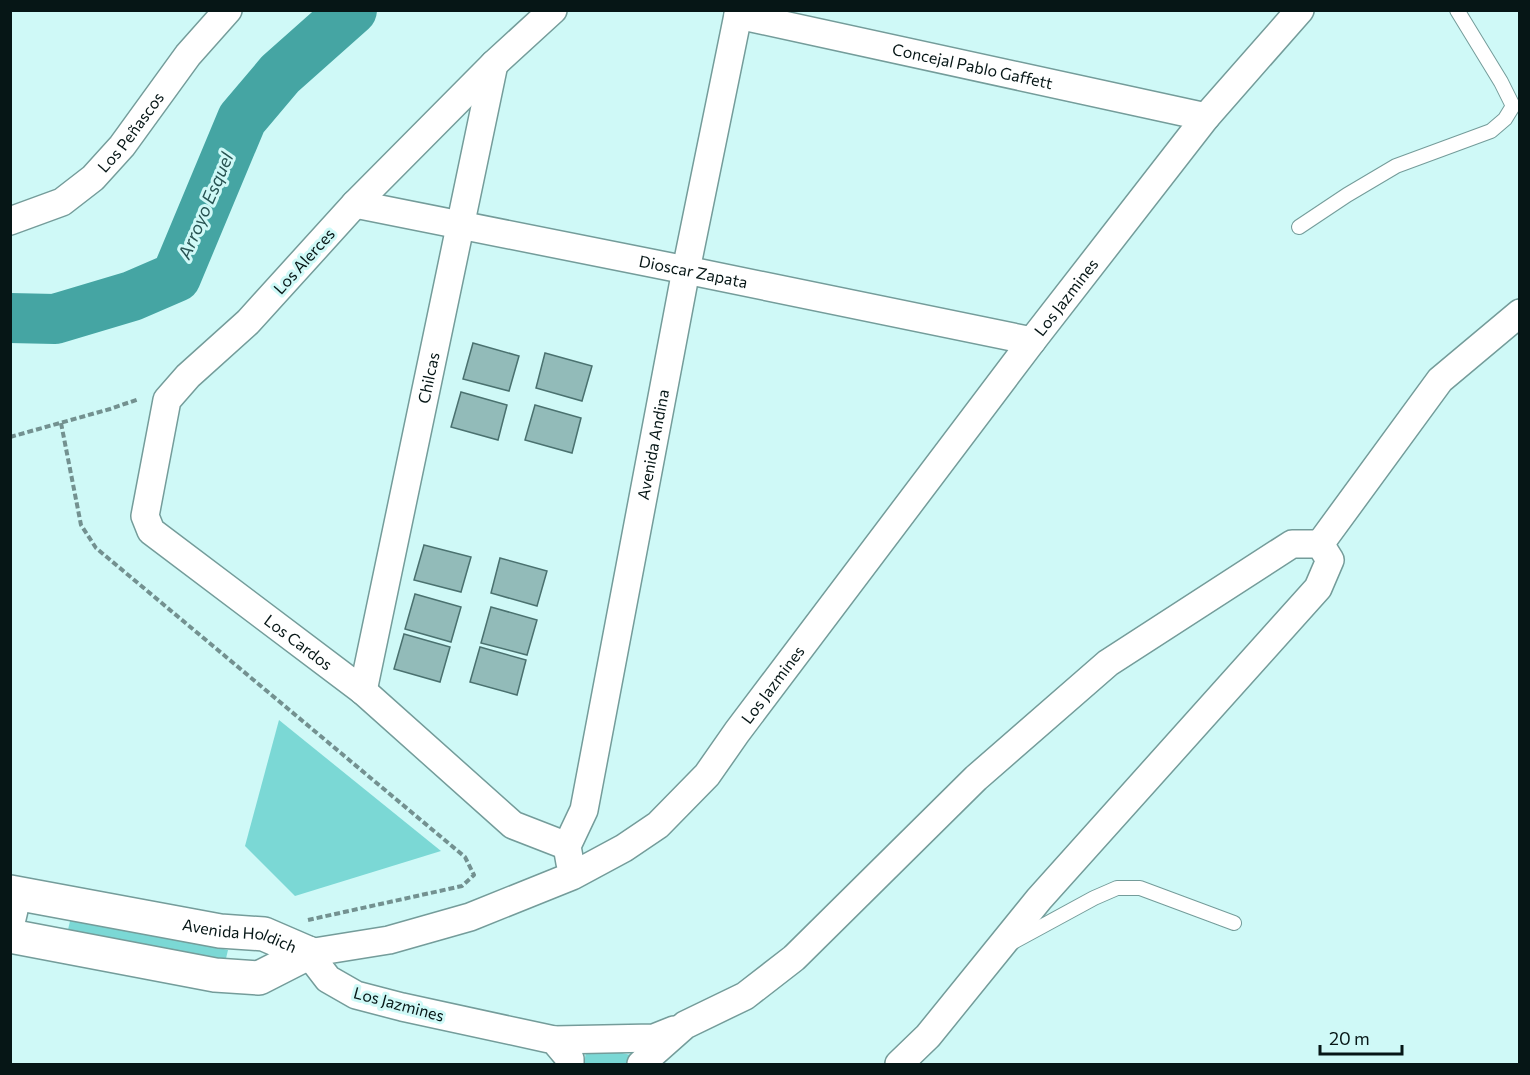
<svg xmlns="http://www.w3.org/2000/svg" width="1530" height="1075" font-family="Commissioner,sans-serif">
<rect width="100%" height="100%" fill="#cff9f7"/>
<g fill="#7bd8d5">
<polygon points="279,720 441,851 295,896 245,846"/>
<polygon points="71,917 228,950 224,967 67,934"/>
<polygon points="587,1045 635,1056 627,1064 584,1064"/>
</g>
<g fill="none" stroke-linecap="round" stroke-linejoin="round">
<polyline stroke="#45a5a3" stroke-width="50" points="10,318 55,319 132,296 176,277 242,119 280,74 352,10"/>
</g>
<g fill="#92bbb9" stroke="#4a716f" stroke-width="1.5">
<polygon points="473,343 519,356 509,391 463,379"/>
<polygon points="545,353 592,366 582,401 536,388"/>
<polygon points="461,392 507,405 498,440 451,427"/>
<polygon points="535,405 581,418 572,453 525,440"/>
<polygon points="424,545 471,557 461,592 414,580"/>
<polygon points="500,558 547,571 537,606 491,593"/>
<polygon points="415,594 461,607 451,642 405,629"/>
<polygon points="491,607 537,620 527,655 481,643"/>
<polygon points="404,634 450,647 440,682 394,669"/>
<polygon points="480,647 526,660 517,695 470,682"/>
</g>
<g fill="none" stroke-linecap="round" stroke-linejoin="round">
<defs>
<g id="service">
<polyline points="1299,227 1347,195 1396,166 1491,131 1505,119 1513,106 1501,82 1457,10"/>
<polyline points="1013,942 1094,898 1117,888 1140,888 1234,923"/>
</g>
<g id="minor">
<path id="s1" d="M553 10 494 64 355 204 248 322 188 376 167 400 145 516 151 531 363 691 513 825 567 846"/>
<path id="s2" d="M738 15 1206 117"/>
<path id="s3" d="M355 204 686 270 1032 341"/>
<path id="s4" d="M10 221 62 202 93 178 122 146 188 55 228 10"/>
<polyline points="1320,544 1440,380 1520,313"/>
<path id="s5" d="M363 691 494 64"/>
<path id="s6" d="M570 863 567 846 584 810 686 270 739 10"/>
<polyline points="10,927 18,893"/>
<polyline points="554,1040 654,1038 674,1030"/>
<path id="s7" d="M570 1064V1059L554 1040 402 1007 356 995 328 979 308 953 389 940 470 917 572 876 624 848 658 825 707 775 737 732 1032 341 1206 117 1300 10"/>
<polyline points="641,1064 685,1025 745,996 794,958 976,778 1108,663 1292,544 1320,544 1330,560 1318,588 1039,899 928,1036 899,1064"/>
</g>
<g id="tertiary">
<path id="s8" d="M10 892 220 931 264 934 308 953"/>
<polyline points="10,936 215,975 259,978 308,953"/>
</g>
</defs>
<use href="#service" stroke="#749c9a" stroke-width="16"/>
<use href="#minor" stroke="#749c9a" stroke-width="30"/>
<use href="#tertiary" stroke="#749c9a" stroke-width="36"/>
<g stroke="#739190" stroke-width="4" stroke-dasharray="6 3" stroke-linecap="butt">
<polyline points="61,423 81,525 96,548 465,857 474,875 462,886 308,920"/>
<polyline points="10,437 110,409 139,399"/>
</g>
<use href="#service" stroke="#fff" stroke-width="14"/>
<use href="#minor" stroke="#fff" stroke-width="27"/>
<use href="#tertiary" stroke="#fff" stroke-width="33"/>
</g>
<g text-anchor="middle" stroke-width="6" stroke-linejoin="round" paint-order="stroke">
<g font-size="16" fill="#061616" stroke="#cff9f7">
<text dy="6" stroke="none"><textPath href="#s2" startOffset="240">Concejal Pablo Gaffett</textPath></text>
<text dy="6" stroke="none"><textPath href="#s4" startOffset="154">Los Peñascos</textPath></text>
<text transform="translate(304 261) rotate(-48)" y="6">Los Alerces</text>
<text dy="6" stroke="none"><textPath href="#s3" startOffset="345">Dioscar Zapata</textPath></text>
<text dy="6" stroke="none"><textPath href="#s7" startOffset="1342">Los Jazmines</textPath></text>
<text dy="6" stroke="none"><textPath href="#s5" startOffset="320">Chilcas</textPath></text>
<text dy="6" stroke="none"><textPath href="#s6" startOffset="429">Avenida Andina</textPath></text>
<text dy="6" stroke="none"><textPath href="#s1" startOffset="868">Los Cardos</textPath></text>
<text dy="6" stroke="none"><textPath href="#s7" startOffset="856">Los Jazmines</textPath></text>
<text dy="6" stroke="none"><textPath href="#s8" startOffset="234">Avenida Holdich</textPath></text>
<text transform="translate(399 1004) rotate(15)" y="6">Los Jazmines</text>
</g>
<g font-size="18" font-style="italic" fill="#285352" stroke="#cff9f7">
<text transform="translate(206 206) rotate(-67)" y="6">Arroyo Esquel</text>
</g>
</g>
<rect width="1530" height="1075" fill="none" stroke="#061616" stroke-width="24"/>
<path d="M1320 1045v9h82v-9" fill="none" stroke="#061616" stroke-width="3"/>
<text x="1329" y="1045" font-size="18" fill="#061616" stroke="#cff9f7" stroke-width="4.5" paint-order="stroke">20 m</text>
</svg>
